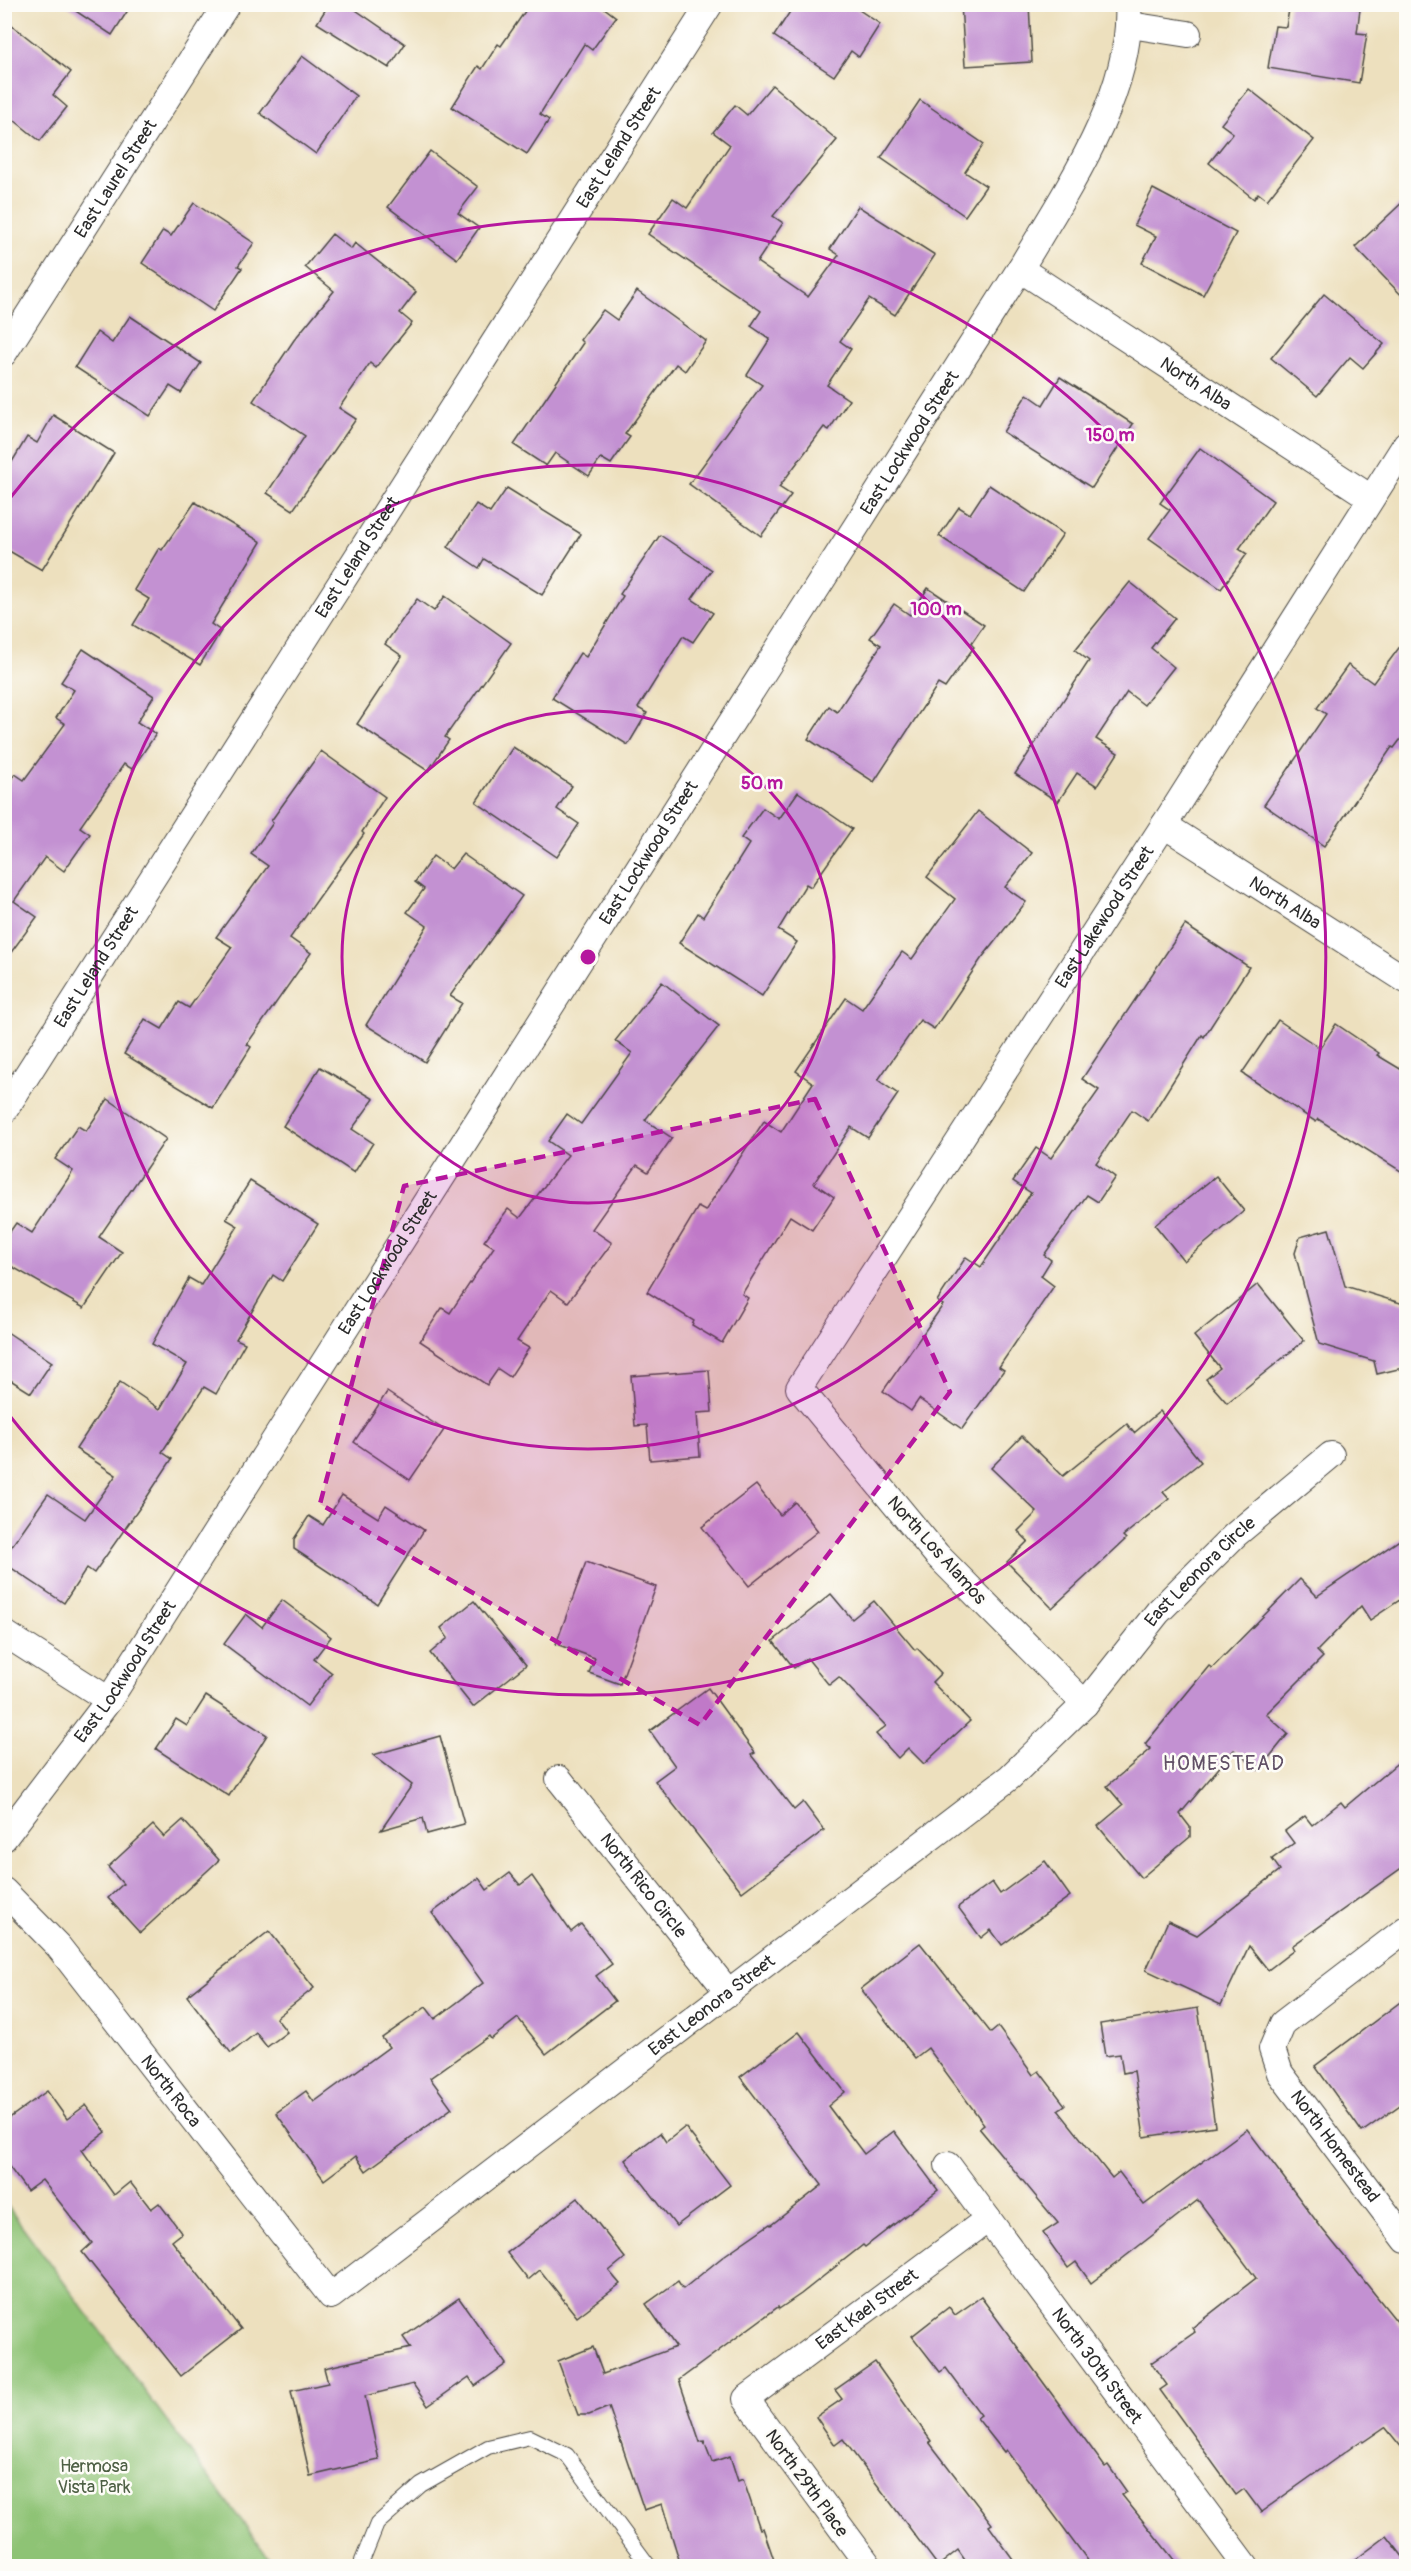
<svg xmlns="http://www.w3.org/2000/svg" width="1411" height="2571" font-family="Pangolin,sans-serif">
<rect width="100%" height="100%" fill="#fdfcf7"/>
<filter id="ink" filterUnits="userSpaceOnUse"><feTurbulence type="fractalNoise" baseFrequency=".0167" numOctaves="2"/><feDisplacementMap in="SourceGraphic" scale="12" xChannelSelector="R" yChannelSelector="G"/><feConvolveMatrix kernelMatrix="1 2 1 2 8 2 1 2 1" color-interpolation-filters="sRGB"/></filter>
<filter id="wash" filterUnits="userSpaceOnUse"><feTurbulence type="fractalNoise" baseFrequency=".008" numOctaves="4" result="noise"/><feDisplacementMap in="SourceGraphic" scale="24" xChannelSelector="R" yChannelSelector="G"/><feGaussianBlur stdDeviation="1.35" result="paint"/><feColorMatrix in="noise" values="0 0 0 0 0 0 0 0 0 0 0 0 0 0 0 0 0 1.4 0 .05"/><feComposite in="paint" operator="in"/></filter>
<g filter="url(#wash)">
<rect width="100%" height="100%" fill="#ede0be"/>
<polygon fill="#8ec375" stroke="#5c7750" stroke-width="1.5" points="5,2203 274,2565 272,2566 5,2566"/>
<g id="blocks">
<g fill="#c391d2">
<polygon points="65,4 132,4 112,35"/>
<polygon points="329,4 347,4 405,44 389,68 317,23"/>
<polygon points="530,4 599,4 616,17 592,50 584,44 540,114 549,120 527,154 452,107 478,66 482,69 498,44 501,46"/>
<polygon points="795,4 850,4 880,24 859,57 851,51 834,76 774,36"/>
<polygon points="961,4 1029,4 1032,62 965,66"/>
<polygon points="1290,4 1335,4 1360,9 1357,33 1367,34 1359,83 1268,68 1275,26 1286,27"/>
<polygon points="4,19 71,72 53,95 67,107 40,141 4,112"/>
<polygon points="302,56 356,96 316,154 260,113"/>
<polygon points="772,85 837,140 773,216 783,223 757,262 808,297 839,255 830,249 858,206 935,255 895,315 869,299 840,341 851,349 827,385 849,400 829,430 824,427 779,487 791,495 761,536 689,484 762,385 747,375 770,339 751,326 761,311 648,234 673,198 687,208 730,145 713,132 735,105 747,115"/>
<polygon points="1249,89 1314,140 1267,200 1258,193 1254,199 1209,163 1233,133 1221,124"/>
<polygon points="920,100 984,144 965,172 986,186 965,216 881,158"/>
<polygon points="430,151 478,187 458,213 479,228 457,259 388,207"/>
<polygon points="1153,189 1236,233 1203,295 1142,263 1156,236 1134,225"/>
<polygon points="1407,198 1407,301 1355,247"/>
<polygon points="194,203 254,243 238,266 242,268 213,311 142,263 163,231 171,236"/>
<polygon points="332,234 351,249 355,243 416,292 400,313 412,323 376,368 370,363 339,408 356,419 293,510 267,493 305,436 253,401 294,340 334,291 305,267"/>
<polygon points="637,291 706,341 685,371 676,364 625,434 630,437 611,464 601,458 589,476 555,453 546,466 514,445 583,343 580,340 603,310 617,320"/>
<polygon points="1324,294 1384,344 1363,368 1350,357 1317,396 1271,358"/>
<polygon points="130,316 201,363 181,393 170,386 150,416 75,367 97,332 112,343"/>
<polygon points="1060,377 1133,424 1092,488 1003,432 1027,394 1043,405"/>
<polygon points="53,415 114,453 42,570 4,548 4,475 27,437 37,443"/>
<polygon points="1200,448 1273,501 1239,549 1247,554 1221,589 1149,538 1170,510 1160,503"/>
<polygon points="989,485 1063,534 1024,592 939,536 959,507 970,514"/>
<polygon points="507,488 581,534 542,595 484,559 479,568 448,547 476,504 490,513"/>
<polygon points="195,502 261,542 211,624 221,631 200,665 133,625 149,599 134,590 159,548 162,550"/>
<polygon points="660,535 712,570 692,599 713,613 693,642 683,636 638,708 647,713 628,745 552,698 580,653 586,657 623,596 620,594"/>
<polygon points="1130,582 1175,618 1151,648 1174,667 1144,705 1127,692 1096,739 1118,753 1097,786 1077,773 1058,802 1015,774 1089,661 1075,650"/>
<polygon points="928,588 984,625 971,644 974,647 945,688 938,684 874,782 808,739 829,706 837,712 881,645 870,638 894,604 910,615"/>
<polygon points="445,596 511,643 445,737 449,740 428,771 357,724 402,656 385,644 417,599 434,611"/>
<polygon points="1407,637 1407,731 1394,748 1392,747 1324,846 1264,805 1326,714 1317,708 1348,665 1373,683"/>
<polygon points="83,649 154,696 137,722 156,734 132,769 124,764 80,827 90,834 64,871 45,857 14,901 37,917 4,962 4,789 15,774 24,780 65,724 56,718 74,690 61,682"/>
<polygon points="513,747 572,786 557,809 579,824 557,857 476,802"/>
<polygon points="321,751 385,797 362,832 364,834 290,938 311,953 247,1044 251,1047 213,1108 124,1054 145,1019 162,1029 179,1002 189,1008 232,947 216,937 268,866 251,854 273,823 271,821"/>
<polygon points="798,792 852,829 811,887 806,884 778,930 797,942 762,996 679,943 698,913 703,917 749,844 741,838 763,808 779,819"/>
<polygon points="978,811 1032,853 1005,887 1026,902 981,959 934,1029 920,1020 878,1080 898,1094 868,1138 851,1127 814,1183 834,1197 812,1230 790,1216 742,1294 748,1298 722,1343 692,1325 694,1321 647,1292 698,1207 705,1211 764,1121 781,1132 813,1083 796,1071 846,998 862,1009 902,952 912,959 955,899 927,877"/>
<polygon points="463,854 522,896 450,996 462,1003 425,1062 366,1025 427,926 407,912 424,889 415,882 433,856 451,869"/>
<polygon points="1185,925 1249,967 1204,1037 1202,1035 1148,1121 1132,1110 1096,1163 1115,1177 1098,1202 1087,1195 1044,1255 1051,1260 1041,1276 1054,1286 999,1367 1004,1370 962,1429 919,1399 911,1411 883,1391 943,1305 937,1301 966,1257 981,1267 1031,1193 1013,1181 1036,1148 1051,1158 1099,1090 1082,1079"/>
<polygon points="662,982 719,1026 645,1120 672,1138 648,1172 637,1165 592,1229 612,1243 568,1302 551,1290 517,1341 529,1348 510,1377 498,1369 487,1385 420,1341 442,1308 450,1313 494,1247 484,1241 508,1209 520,1218 568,1155 548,1141 567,1114 581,1124 632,1053 615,1041"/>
<polygon points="1278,1020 1320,1048 1336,1024 1379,1053 1377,1055 1407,1073 1407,1175 1318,1119 1316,1122 1242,1073"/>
<polygon points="320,1067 374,1099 352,1129 373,1143 354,1173 283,1126"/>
<polygon points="108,1099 166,1139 99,1237 122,1252 84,1308 4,1262 4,1240 16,1223 32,1233 73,1171 55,1159 78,1126 86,1131"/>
<polygon points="1216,1176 1244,1211 1184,1261 1155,1225"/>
<polygon points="250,1181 318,1224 282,1281 273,1275 236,1339 245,1343 216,1394 204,1387 162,1452 172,1459 143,1503 94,1573 87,1568 64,1603 4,1563 4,1557 48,1494 85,1519 116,1475 76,1449 120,1382 160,1409 187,1364 152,1344 189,1278 201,1285 238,1226 226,1219"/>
<polygon points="1329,1229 1345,1286 1407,1305 1407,1367 1377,1374 1374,1361 1319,1344 1295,1253 1300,1237"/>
<polygon points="1258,1284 1304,1341 1227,1403 1206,1379 1220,1368 1194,1336"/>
<polygon points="4,1330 52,1362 31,1393 4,1376"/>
<polygon points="709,1370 712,1412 697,1413 700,1456 650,1460 647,1425 635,1426 631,1376"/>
<polygon points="387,1392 444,1430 410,1480 354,1442"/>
<polygon points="1160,1411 1201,1462 1163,1492 1169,1499 1123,1536 1126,1539 1052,1608 1007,1562 1028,1541 1018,1531 1037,1512 991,1468 1022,1436 1063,1476 1127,1424 1134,1433"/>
<polygon points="756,1485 780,1515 795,1502 818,1531 749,1586 702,1527"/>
<polygon points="342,1495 378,1518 386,1505 424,1530 377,1604 294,1549 294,1539 309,1516 323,1525"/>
<polygon points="1407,1535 1407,1595 1370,1620 1361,1606 1317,1651 1323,1657 1266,1714 1288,1734 1259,1770 1234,1750 1180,1814 1190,1827 1190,1837 1141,1878 1098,1826 1123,1805 1107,1786 1151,1749 1145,1744 1209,1666 1212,1668 1300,1579 1317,1596"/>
<polygon points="586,1562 656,1587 620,1684 589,1673 595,1658 556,1644"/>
<polygon points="831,1594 852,1619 874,1601 915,1650 917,1648 941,1673 932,1682 970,1721 924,1764 908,1748 898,1758 876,1734 886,1726 839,1677 829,1685 807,1658 794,1668 773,1641"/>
<polygon points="282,1600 331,1637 314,1659 332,1673 307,1706 224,1644 246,1614 262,1627"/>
<polygon points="474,1601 526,1665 473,1707 430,1653 448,1638 441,1628"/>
<polygon points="708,1688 755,1753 751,1755 794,1810 803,1802 824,1830 742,1892 655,1781 675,1766 650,1731"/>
<polygon points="206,1696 267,1735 229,1796 156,1749 176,1719 187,1726"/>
<polygon points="440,1736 464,1824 427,1834 423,1818 381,1830 412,1785 373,1755"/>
<polygon points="1407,1755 1407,1864 1292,1946 1294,1950 1268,1970 1249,1946 1221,2005 1146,1970 1168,1921 1197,1935 1280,1870 1272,1859 1294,1843 1285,1831 1305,1816 1312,1825 1341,1802 1345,1807"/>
<polygon points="183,1820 219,1860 140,1933 108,1898 123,1884 108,1867 153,1825 164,1837"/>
<polygon points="1045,1861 1070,1896 1002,1945 991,1930 981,1938 958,1907 992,1882 1000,1894"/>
<polygon points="510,1873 520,1885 532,1876 571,1932 581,1924 612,1964 596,1976 615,2001 546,2054 518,2018 491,2039 489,2036 430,2078 452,2108 366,2171 356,2156 324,2180 276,2113 306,2091 314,2102 389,2047 382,2038 426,2007 435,2019 483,1983 432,1913 479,1878 487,1890"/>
<polygon points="269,1931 314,1988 276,2018 287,2032 267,2047 256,2033 231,2053 187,1996"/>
<polygon points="920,1943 991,2033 998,2027 1033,2075 1039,2071 1065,2105 1058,2110 1112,2178 1119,2172 1144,2205 1247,2129 1323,2230 1407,2334 1407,2454 1385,2427 1363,2442 1362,2440 1261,2512 1244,2489 1236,2495 1160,2390 1167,2385 1151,2363 1195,2332 1192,2328 1256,2278 1198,2200 1091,2283 1076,2262 1068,2268 1043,2233 1058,2223 979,2128 984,2124 928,2048 915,2058 861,1989"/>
<polygon points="1407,1997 1407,2100 1362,2132 1315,2066"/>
<polygon points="1198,2008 1215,2126 1144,2137 1134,2071 1123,2073 1120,2054 1105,2056 1100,2024"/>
<polygon points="799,2032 845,2092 828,2106 864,2154 894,2131 938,2190 865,2247 863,2245 801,2294 779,2309 778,2307 679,2380 700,2442 704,2441 712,2462 730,2456 738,2481 743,2479 760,2529 763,2528 776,2566 681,2566 662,2504 644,2510 609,2407 589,2415 578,2415 558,2361 593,2347 603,2374 676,2347 646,2304 678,2281 683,2289 725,2255 770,2224 771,2225 822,2185 740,2077"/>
<polygon points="47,2091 67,2119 86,2105 106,2132 82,2150 114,2195 130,2182 151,2209 159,2203 182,2233 172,2241 241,2329 181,2376 82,2252 92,2243 42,2180 27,2191 4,2160 4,2122"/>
<polygon points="685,2127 730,2185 676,2226 625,2160 660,2133 666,2142"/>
<polygon points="578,2198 625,2258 609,2271 620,2284 577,2317 540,2270 528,2280 507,2253"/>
<polygon points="981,2297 1105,2467 1108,2465 1127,2492 1122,2495 1179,2566 1092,2566 1006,2450 1004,2452 977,2418 981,2415 946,2368 940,2372 912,2336 949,2307 955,2315"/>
<polygon points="459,2298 506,2364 475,2386 469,2377 428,2406 413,2384 365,2396 379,2460 310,2476 291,2391 328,2383 324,2368 411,2348 403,2337"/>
<polygon points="875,2362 931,2441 929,2442 992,2524 989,2526 1018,2566 969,2566 958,2550 938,2566 843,2439 835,2445 816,2417 842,2399 835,2390"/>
<polygon points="1387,2536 1407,2562 1407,2566 1347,2566"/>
</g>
</g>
</g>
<g filter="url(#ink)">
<use href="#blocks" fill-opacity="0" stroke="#484641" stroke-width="1.5"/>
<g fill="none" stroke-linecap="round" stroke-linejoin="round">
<defs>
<polyline id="lane" points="363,2566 362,2561 377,2524 421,2485 488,2447 530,2437 567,2455 649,2566"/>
<g id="street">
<polyline points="1130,25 1188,34"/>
<path id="s1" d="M1020 269 1371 498"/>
<path id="s2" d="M4 353 227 4"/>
<path id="s3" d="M1164 825 1406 980"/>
<path id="s4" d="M4 1111 710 4"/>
<polyline points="4,1633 109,1700"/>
<path id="s5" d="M1085 1704 937 1555 799 1388 1164 825 1406 444"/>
<path id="s6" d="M559 1779 729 1993"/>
<path id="s7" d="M4 1838 109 1700 1020 269C1064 195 1134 93 1128 4"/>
<path id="s8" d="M4 1891 58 1946 331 2296 1010 1777 1085 1704 1158 1612 1235 1535 1331 1455"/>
<path id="s9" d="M1406 1929 1283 2023 1272 2049 1280 2073 1406 2240"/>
<path id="s10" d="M948 2165 1246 2566"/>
<path id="s11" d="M869 2566 746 2399 988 2219"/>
</g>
</defs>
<use href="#lane" stroke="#484641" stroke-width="16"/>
<use href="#street" stroke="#484641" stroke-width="28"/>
<use href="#lane" stroke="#fff" stroke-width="14"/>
<use href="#street" stroke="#fff" stroke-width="26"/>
</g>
</g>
<path fill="#b5179e" fill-opacity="0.2" stroke="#b5179e" stroke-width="4.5" stroke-dasharray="12 8" stroke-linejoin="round" d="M815 1099 950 1392 700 1725 320 1504 404 1186Z"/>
<g fill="none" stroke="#b5179e" stroke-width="3">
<circle cx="588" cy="957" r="246"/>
<circle cx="588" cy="957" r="492"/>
<path d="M6 503A738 738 0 1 1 6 1411"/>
</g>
<g text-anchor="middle" stroke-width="5" stroke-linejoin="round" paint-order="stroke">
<g font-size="18" fill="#2b2b2b" stroke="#fdfcf7">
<text dy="6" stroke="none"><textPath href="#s4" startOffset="1143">East Leland Street</textPath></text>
<text dy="6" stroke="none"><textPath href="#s2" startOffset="207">East Laurel Street</textPath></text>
<text dy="6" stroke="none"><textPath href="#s1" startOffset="210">North Alba</textPath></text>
<text dy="6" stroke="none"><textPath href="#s7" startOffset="1664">East Lockwood Street</textPath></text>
<text dy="6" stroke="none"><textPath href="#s4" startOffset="657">East Leland Street</textPath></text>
<text dy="6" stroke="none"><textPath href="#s7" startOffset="1178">East Lockwood Street</textPath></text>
<text dy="6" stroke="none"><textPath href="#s3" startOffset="144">North Alba</textPath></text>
<text dy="6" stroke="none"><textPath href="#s5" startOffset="988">East Lakewood Street</textPath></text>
<text dy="6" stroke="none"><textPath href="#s4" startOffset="171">East Leland Street</textPath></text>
<text dy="6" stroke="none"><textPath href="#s7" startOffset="692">East Lockwood Street</textPath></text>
<text transform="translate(937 1550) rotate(48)" y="6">North Los Alamos</text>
<text dy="6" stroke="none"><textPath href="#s8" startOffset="1656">East Leonora Circle</textPath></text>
<text dy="6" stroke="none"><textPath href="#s7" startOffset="206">East Lockwood Street</textPath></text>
<text dy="6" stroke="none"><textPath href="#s6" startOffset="136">North Rico Circle</textPath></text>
<text dy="6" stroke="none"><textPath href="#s8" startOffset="1000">East Leonora Street</textPath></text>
<text dy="6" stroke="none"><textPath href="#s8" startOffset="261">North Roca</textPath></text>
<text dy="6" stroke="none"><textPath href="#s9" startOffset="300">North Homestead</textPath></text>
<text dy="6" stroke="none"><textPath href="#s11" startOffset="358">East Kael Street</textPath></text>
<text dy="6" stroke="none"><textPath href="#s10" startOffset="250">North 30th Street</textPath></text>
<text transform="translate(807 2483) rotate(54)" y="6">North 29th Place</text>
</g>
<g font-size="18" fill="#4e6045" stroke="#fdfcf7">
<text x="94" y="2472">Hermosa<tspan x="94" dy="21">Vista Park</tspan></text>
</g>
<g font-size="20" letter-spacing="1.5" fill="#604f65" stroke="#fdfcf7">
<text x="1224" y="1770">HOMESTEAD</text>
</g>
</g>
<circle cx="588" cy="957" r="9" fill="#b5179e" stroke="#fdfcf7" stroke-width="3"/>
<g font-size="18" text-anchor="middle" font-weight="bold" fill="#b5179e" stroke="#fdfcf7" stroke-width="5" stroke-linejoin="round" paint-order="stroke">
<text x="1110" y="441">150 m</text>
<text x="936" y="615">100 m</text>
<text x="762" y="789">50 m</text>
</g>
<rect width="1411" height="2571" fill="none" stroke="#fdfcf7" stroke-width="24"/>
</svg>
